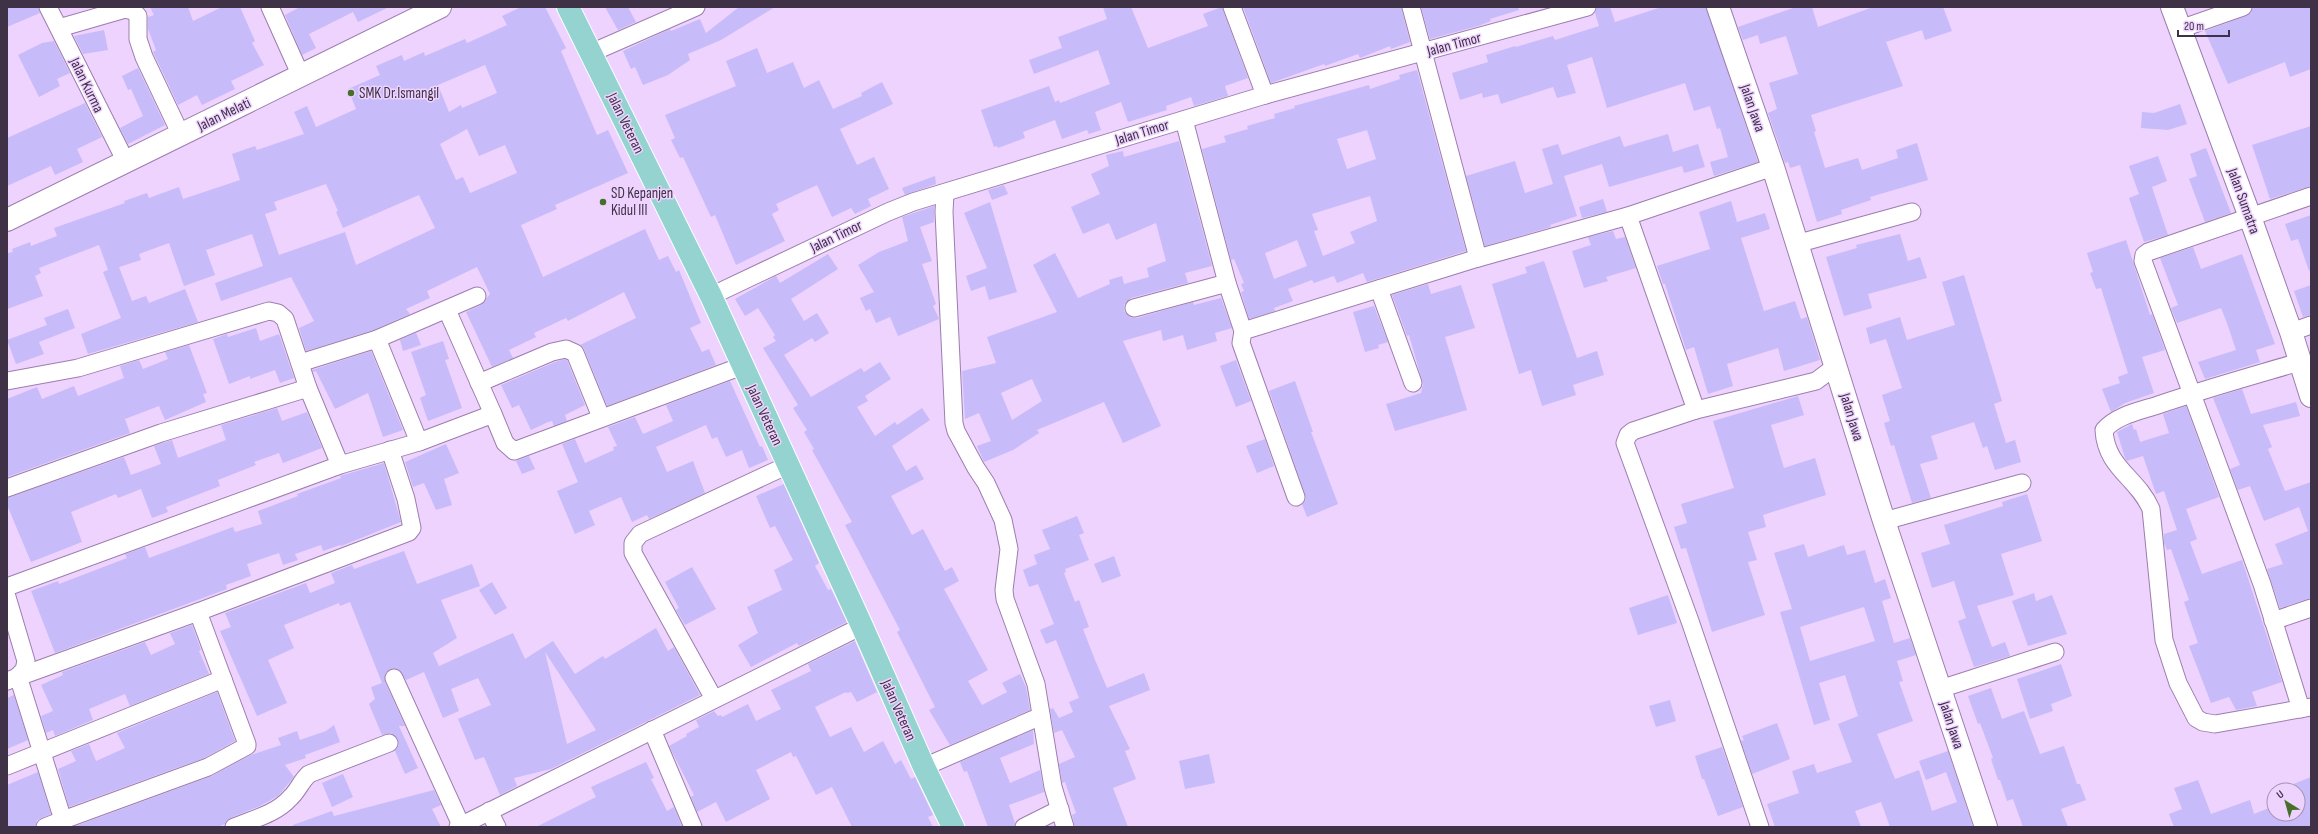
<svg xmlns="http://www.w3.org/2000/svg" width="2318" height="834" font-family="'Sofia Sans Condensed',sans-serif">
<rect width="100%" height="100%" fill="#eed3fe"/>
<g fill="#c8bbf9" fill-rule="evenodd">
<polygon points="7,7 38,7 40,13 7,27"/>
<polygon points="150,7 188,7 193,21 222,7 240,7 255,41 252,43 264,65 231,81 235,89 202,105 197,95 178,105 153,52 156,50 148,29 148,17 154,15"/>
<polygon points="300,7 389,7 358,22 353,12 309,34 316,48 302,55 285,15"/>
<path d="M521 7H545L566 48 561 51 597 135 608 130 628 173 555 205 557 209 521 225 543 277 645 229 659 260 668 256 676 272 679 270 701 323 690 328 702 352 709 349 716 365 607 406 584 349 580 345 636 318 624 292 568 321 566 318 534 333 536 337 509 350 513 358 492 367 466 312 481 305 490 294 477 267 427 291 430 298 406 309 410 314 374 330 306 351 299 328 314 321 291 277 221 301 215 283 263 266 252 234 206 250 215 275 184 286 169 243 139 254 141 260 119 267 132 301 146 296 149 303 185 289 198 322 88 354 81 334 121 318 103 272 108 270 99 245 39 268 41 273 35 276 43 296 7 309V253L13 252 12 249 30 242 31 246 57 236 54 228 125 203 124 201 147 193 149 198 179 187 183 199 240 180 232 154 255 146 257 150 304 134 294 112 307 106 316 127 356 109 348 89 380 75 376 66 402 55 404 61 424 52 425 56 465 39 467 43 507 25 502 16ZM485 65 497 93 462 108 461 105 449 112 438 85ZM467 129 479 156 505 145 517 173 470 193 463 177 456 180 440 144ZM326 184 338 211 336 212 343 228 419 195 435 228 356 265 345 232 279 255 265 214 277 210 274 202Z"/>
<polygon points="605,7 628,7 636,22 618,30"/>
<polygon points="739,7 775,7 721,40 688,54 690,60 668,75 643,85 635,67 631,69 623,51 670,29 671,31 700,19 706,33"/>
<polygon points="1103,7 1131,7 1148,48 1208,26 1203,14 1222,7 1248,78 1225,86 1228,96 1194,106 1191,97 1166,106 1167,110 1128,122 1121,102 1095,112 1101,130 1089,134 1087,130 1062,139 1055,120 1023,132 1025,138 998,148 997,146 994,147 981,110 1049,86 1055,102 1059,100 1060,103 1110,84 1098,50 1034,74 1029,60 1062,48 1058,37 1107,19"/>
<polygon points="1243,7 1401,7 1410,42 1391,49 1390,46 1360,58 1358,54 1325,66 1324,64 1271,83"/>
<polygon points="1421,7 1518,7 1519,10 1490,19 1491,21 1478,26 1430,39"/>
<polygon points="1597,7 1610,7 1615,22 1662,7 1706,7 1758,162 1714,176 1710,162 1728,157 1720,128 1717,129 1710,106 1694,111 1685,83 1607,108 1592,57 1567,65 1576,93 1557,98 1553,87 1501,104 1498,94 1483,98 1482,93 1460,100 1452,73 1488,62 1486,55 1515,46 1516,47 1553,36 1555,40 1599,26 1595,13"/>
<polygon points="1796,7 1812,7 1818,27 1873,7 1943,7 1952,31 1925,40 1922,30 1886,42 1903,86 1811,115 1816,131 1814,132 1825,168 1858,158 1862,170 1898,158 1896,150 1917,143 1928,180 1870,197 1871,200 1841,210 1842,214 1817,222 1800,165 1790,168 1788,162 1785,163 1768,113 1777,109 1769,83 1798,74 1786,36 1760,44 1758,35 1743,40 1738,27"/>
<polygon points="2253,7 2311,7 2311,69 2290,77 2285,62 2228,84 2205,31 2246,16 2251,13"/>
<polygon points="104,30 108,50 83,54 74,36"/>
<polygon points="54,41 70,73 57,79 60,86 39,97 18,55 42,43"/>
<polygon points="757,48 767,73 793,62 804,88 819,80 833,109 862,96 861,93 882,82 893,104 840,129 857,165 874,157 889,189 868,199 871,206 855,214 851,208 832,217 817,185 776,204 779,210 772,214 785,241 736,265 715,215 711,217 683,157 680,158 671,140 675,138 665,115 736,86 726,61"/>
<polygon points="138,68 165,125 128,144 120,128 143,116 131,89 128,90 122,76"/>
<path d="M1417 70 1466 251 1367 282 1363 273 1337 283 1334 276 1314 283 1312 280 1288 289 1293 301 1274 308 1275 311 1249 319 1241 292 1244 291 1241 284 1244 283 1234 259 1231 260 1202 149 1226 142 1224 136 1248 129 1247 126 1275 118 1274 114 1295 108 1294 106 1369 85 1370 89 1400 79 1399 75ZM1367 130 1376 159 1347 169 1337 139ZM1370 196 1377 221 1350 232 1355 243 1323 256 1314 231 1318 230 1312 214ZM1297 240 1307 266 1274 279 1265 253Z"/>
<polygon points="85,103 102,137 77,149 83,162 55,175 51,166 7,186 7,138"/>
<polygon points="2180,104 2187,124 2168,130 2141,128 2142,112 2154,113"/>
<polygon points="2311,126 2311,186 2270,199 2252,145"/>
<polygon points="1668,134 1673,152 1698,144 1705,167 1684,173 1682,166 1609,187 1602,164 1564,176 1577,216 1550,225 1551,227 1485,246 1466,176 1515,161 1525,193 1553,184 1542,149 1558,144 1562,155 1620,136 1624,147"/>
<path d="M1179 141 1212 266 1185 273 1188 283 1131 298 1124 305V311L1131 318H1137L1193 302 1194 305 1221 298 1232 328 1215 333 1217 341 1187 350 1183 335 1163 341 1161 330 1123 341 1161 426 1123 443 1104 402 1037 430 1039 433 1013 450 984 462 977 446 991 441 979 413 965 419 962 371 996 363 987 337 1057 312 1033 265 1055 253 1078 298 1110 284 1109 280 1122 276 1124 284 1149 277 1147 268 1166 261 1156 223 1116 240 1109 223 1083 234 1071 207 1100 194 1091 174 1109 166 1106 155 1123 151 1124 157ZM1032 379 1042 401 1012 420 1001 393Z"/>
<polygon points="2206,148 2231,213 2205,222 2189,179 2197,176 2190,154"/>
<polygon points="2158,156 2167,181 2152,187 2168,235 2144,242 2129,198 2139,194 2129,166"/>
<polygon points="935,176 936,184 905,195 902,188"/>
<polygon points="1004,185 1008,194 992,200 988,190"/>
<polygon points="1603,199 1607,212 1582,218 1579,207"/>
<polygon points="1731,201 1737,222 1765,213 1770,229 1741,238 1764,311 1795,301 1801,319 1807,317 1820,360 1784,371 1778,348 1727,364 1733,386 1708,394 1694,347 1686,350 1665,284 1663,284 1657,266 1710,249 1699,212"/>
<polygon points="990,202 1017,292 989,300 985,286 971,291 966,276 987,268 964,213"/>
<polygon points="934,206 934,222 920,227 932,261 922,264 936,304 933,306 939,319 898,336 890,317 876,323 870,309 866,311 860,298 874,292 858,265 879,252 908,241 902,217"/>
<polygon points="2311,215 2311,270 2309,271 2298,239 2291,241 2285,224"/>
<polygon points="1613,231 1616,239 1625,237 1636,268 1606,277 1608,281 1584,288 1572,251 1591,245 1588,237"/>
<polygon points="1900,234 1908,261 1920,257 1927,278 1868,294 1872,308 1844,316 1826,257 1857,248 1856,245"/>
<polygon points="2126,240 2150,315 2152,314 2165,350 2142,357 2154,393 2125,403 2111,412 2102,389 2120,383 2118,377 2128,373 2101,288 2096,289 2090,273 2093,272 2087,253"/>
<polygon points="2193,247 2201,269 2242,254 2275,344 2256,350 2260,362 2205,379 2198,362 2236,350 2227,323 2221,308 2177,323 2171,308 2178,305 2160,258"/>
<polygon points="828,254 838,269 791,299 804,321 817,313 829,333 815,342 812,338 784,355 811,397 861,368 864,372 880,362 891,379 865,396 868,401 857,407 875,436 895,422 897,425 922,408 930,420 892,446 906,471 916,465 924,479 891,496 912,535 923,529 945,571 952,567 959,581 944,589 988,670 968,681 982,705 1007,692 1002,683 1020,674 1026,687 1030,710 950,745 929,710 935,707 897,632 900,630 845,525 852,522 812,450 814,449 804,432 807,430 793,408 798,405 763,348 776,341 773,337 775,335 758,308 745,316 735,299 776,276 780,283"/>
<polygon points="1544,261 1577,358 1597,351 1604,375 1573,385 1576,395 1542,406 1531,370 1519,374 1492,284 1527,273 1525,267"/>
<polygon points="1964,275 2002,401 1994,404 2006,443 2015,440 2021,462 1995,470 1987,446 1983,448 1974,422 1931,436 1938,459 1920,464 1931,498 1912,503 1894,445 1891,446 1884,423 1890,421 1882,395 1902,388 1886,339 1870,344 1866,328 1900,317 1907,340 1955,325 1942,282"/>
<polygon points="1428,284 1431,294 1461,285 1475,328 1445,337 1467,410 1395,431 1386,404 1421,393 1423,384 1409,335 1407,336 1392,295"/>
<polygon points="2311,285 2311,315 2303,317 2294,291"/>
<polygon points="1374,306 1388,342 1378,345 1379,348 1365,352 1353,312"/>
<polygon points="68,309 75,328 39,342 44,354 16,364 7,340 47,325 44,318"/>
<polygon points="256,328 260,341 279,334 294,378 280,383 275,370 250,379 250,376 229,384 213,339 227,334 228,337"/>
<polygon points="416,333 421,345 403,351 400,340 397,341"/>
<polygon points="443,341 449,359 445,360 462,408 428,421 420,398 426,395 411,352"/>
<polygon points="189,345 207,393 203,394 206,402 165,420 159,406 125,419 130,433 7,477 7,399 37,387 42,399 74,386 78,396 124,378 120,366 139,360 143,369 168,359 165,352"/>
<polygon points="371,351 403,430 383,437 368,393 335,409 316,371 313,372 312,370"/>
<polygon points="565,359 567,360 585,405 565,415 567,421 554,426 552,421 548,422 531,430 519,405 512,408 501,385 555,362"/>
<polygon points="1236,360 1251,401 1236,407 1220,366"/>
<polygon points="730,381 760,447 762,446 768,460 749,468 742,450 726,457 717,437 712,439 706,425 656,447 667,472 693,461 705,493 649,519 647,515 632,522 621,497 589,511 595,525 575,534 557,491 578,482 562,444 575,439 585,463 614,450 613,447 617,446 608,427 635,417 643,434 673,421 666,405"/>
<polygon points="1295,381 1313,432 1311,432 1338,504 1307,517 1302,504 1306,499 1305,494 1269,391"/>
<polygon points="2242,389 2251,414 2296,402 2300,416 2263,425 2272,447 2268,449 2285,491 2311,482 2311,598 2280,608 2267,569 2283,564 2275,544 2308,531 2299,507 2264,521 2250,486 2238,490 2230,469 2240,465 2213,398"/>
<polygon points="1798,396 1804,415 1771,425 1784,468 1815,458 1826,495 1763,515 1766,527 1748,532 1757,560 1748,562 1765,615 1712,632 1686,548 1681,549 1674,527 1687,523 1681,504 1734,488 1713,421"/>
<polygon points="2186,406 2219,497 2186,509 2197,539 2190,542 2202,574 2242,560 2282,682 2252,692 2257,706 2236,710 2229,697 2211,703 2189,646 2198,643 2184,602 2189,600 2171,549 2167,550 2164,543 2164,534 2177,530 2164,491 2156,494 2143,456 2127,461 2125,458 2117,432 2132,424 2134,430 2136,429 2140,442 2169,433 2163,414"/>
<polygon points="277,408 282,421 307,412 322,448 283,463 279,453 254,462 256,465 218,480 220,486 166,507 168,512 152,518 141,489 118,498 116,494 71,512 82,542 31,562 7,505 7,498 124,457 131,475 161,464 154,446 172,440 178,458 226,440 221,425"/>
<polygon points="1265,439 1274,466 1257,473 1246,446"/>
<polygon points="446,444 459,473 444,479 452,505 436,510 424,483 413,487 405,462"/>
<polygon points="529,456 535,469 522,474 516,461"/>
<polygon points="384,463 401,522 341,546 340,545 323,551 321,545 295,554 298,560 283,565 279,553 247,564 251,576 226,585 227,589 55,653 31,591 58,581 59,584 127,558 125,554 145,547 149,558 233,527 235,532 262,524 258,511 298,496 297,494 341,478 340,476"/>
<polygon points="784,484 819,563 815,566 828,590 831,589 847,622 799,646 797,643 751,667 738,645 758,633 747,607 782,590 774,570 793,560 775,526 770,528 756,496"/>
<polygon points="2027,494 2042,541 2001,554 2014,595 1977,606 1992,647 2005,642 2010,656 1974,667 1958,621 1966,618 1954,581 1932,588 1921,553 1950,544 1944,525 2003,506 2002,502"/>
<polygon points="1077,516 1084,533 1079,535 1089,560 1065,569 1066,572 1064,573 1075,602 1079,600 1089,627 1083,629 1095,660 1107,688 1144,673 1150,690 1109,706 1130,749 1125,751 1136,779 1113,788 1128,827 1075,827 1072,815 1076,813 1065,782 1062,783 1059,764 1075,757 1062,730 1054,733 1050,709 1053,708 1059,718 1073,712 1069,702 1079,698 1056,640 1046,644 1040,630 1054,624 1038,584 1029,587 1023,570 1037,564 1034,555 1050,549 1042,530"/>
<path d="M1804 544 1808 557 1844 545 1847 555 1865 550 1875 583 1885 579 1891 598 1882 601 1894 643 1910 638 1916 655 1897 661 1903 681 1899 682 1913 721 1877 734 1895 779 1919 770 1932 811 1957 802 1946 772 1926 780 1919 761 1948 751 1973 827H1890L1881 802 1855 811 1861 827H1775L1767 804 1799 793 1792 771 1814 764 1817 773 1852 762 1838 724 1858 716 1845 675 1819 683 1830 720 1814 725 1780 612 1792 609 1774 553ZM1864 607 1875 641 1810 661 1800 627Z"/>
<path d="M404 551 417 584 472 564 480 586 441 600 457 638 433 653 439 666 513 633 525 659 553 641 575 674 603 656 605 659 656 628 668 651 674 647 700 695 551 769 514 778 517 786 500 795 484 757 475 760 458 719 491 705 478 678 451 689 459 711 443 718 424 672 406 680 399 670 390 669 386 673 385 682 405 726H399L418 768 405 774 395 751 399 745 398 739 391 733 382 735 369 704 375 699 371 687 382 683 350 602 340 606 339 603 284 625 294 648 268 660 287 703 257 716 220 631 231 627 225 613 306 583 310 593 335 583 331 573 352 565 354 569ZM545 652 596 730 567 744Z"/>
<polygon points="1114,556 1121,576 1102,583 1094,564"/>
<polygon points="692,567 716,609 685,625 676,610 679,608 665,582"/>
<polygon points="492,582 507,608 495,615 479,590"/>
<polygon points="2034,593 2036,601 2052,595 2067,634 2028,646 2012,601"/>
<polygon points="1668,595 1677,623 1638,635 1629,608"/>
<polygon points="192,625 201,650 199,651 209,674 130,706 125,694 89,709 93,720 55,736 53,730 46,733 41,716 53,711 41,685 63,675 62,672 145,642 151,655 175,644 170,633"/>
<polygon points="855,641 877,692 857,702 851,692 847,693 846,692 815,707 830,737 851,727 864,752 883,741 895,764 901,760 911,779 915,777 933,815 928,817 933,827 852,827 832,787 816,795 796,756 793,757 791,752 756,770 770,799 726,822 716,802 697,812 691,797 694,795 669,746 687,736 686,734 699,727 696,720 714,711 718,716 721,715 722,717 748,704 756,721 781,709 771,690 811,671 808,664"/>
<polygon points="2061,664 2072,696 2051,704 2053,711 2030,719 2017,679"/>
<polygon points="1991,688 2002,719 2024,711 2040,754 2064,746 2077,784 2080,784 2086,800 2061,809 2068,827 2023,827 2013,799 2007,801 2000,780 1998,780 1991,759 1993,758 1980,723 1978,724 1968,696"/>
<polygon points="217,692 235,741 204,758 69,807 58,769 76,761 71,751 89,744 96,761 125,748 117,733"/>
<polygon points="14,695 28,740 7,749 7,698"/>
<polygon points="1670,700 1676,721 1656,727 1649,706"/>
<polygon points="1777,723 1790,759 1752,774 1741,741 1744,740 1742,736"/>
<polygon points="334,725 340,742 305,755 306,758 285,765 294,777 278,796 260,806 230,818 225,824 217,827 73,827 212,776 251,755 281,745 278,738 297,731 300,740 326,731"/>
<polygon points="1033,730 1034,744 1000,758 1010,783 1040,770 1044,792 1009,805 1015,823 1014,827 988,827 967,771 964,772 960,762"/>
<polygon points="1722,747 1743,807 1718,816 1704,779 1702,779 1695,756"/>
<polygon points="1209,754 1215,783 1185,789 1179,761"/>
<polygon points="646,762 654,778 651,779 667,811 674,807 682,827 536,827 596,797 591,787"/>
<polygon points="38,772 51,814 37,820 35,827 7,827 7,785"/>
<polygon points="343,774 353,797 332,807 322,783"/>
<polygon points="2311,777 2311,827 2174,827 2169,814 2182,809 2174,788 2198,780 2211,814 2250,800 2254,814 2274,806 2274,814 2298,814 2298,790 2287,790 2286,787"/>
<polygon points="434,790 441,805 432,809 441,827 293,827 293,825 332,811 334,816"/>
</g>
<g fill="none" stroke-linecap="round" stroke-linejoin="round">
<defs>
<g id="minor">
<polyline points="48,7 126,162"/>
<polyline points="270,7 301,76"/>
<polyline points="1232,7 1265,95"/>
<polyline points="1411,7 1478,258"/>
<polyline points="59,28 125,9 133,11 138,16 138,39 144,57 181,135"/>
<polyline points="2180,29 2243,7"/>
<polyline points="591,53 696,7"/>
<polyline points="1184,120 1227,283 1243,331 1241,343 1296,497"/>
<polyline points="945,194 944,212 954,423 956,431 976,468 986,483 1003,520 1009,549 1004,590 1005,599 1036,684 1053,787 1065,827"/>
<polyline points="1628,216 1696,410"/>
<polyline points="1796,244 1912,212"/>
<polyline points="1379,289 1413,383"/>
<polyline points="711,296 888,212 913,202 1265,95 1587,7"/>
<polyline points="1134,308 1227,283"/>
<polyline points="447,310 493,414"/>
<polyline points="1243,331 1478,258 1628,216 1773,167"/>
<polyline points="2291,332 2311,325"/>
<polyline points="377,339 419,442"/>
<path d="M2299 362C2252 376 2205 389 2158 405 2140 411 2117 415 2104 430 2106 468 2137 477 2151 509L2164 640 2178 683 2196 718 2203 722 2215 724 2311 707"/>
<polyline points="300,363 377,339 477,296"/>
<polyline points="7,381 78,368 269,311 278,313 285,319 308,388 340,465"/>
<polyline points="479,383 552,352 566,349 575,353 601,417"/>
<polyline points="7,488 161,433 308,388"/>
<polyline points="1884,521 2022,483"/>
<polyline points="7,587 340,465 419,442 493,414 505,443 514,451 742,366"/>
<polyline points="7,597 26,661 24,670 18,676"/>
<polyline points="2273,621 2311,608"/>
<polyline points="18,676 63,820 45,827"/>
<polyline points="394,678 461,825"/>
<polyline points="7,681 198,612 409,532 412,528 406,499 390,450"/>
<polyline points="1940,689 2055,652"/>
<polyline points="714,699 633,553 633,543 640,534 655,527 788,465"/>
<polyline points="2301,709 2262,584 2143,261 2144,255 2148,252 2311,196"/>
<polyline points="652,730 693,827"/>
<polyline points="7,766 223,679"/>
<polyline points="924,767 1041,716"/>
<polyline points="489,811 497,827"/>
<polyline points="63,820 208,767 247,746 247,744 198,612"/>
<path d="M234 827C253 819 276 814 290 798 298 791 301 781 309 774L389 743"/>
<polyline points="458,827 862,626"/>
<polyline points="1024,827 1060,809"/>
<polyline points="1760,827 1690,621 1625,443 1628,435 1633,431 1696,410 1816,381 1836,366"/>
</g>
<polyline id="tertiary" points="1718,7 1773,167 1884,521 1986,827"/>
<g id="secondary">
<polyline points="2172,7 2250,217 2291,332 2311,396"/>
<polyline points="7,220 440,7"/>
</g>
<polyline id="primary" points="568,7 711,296 862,626 924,767 953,827"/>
</defs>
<use href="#minor" stroke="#9d7dae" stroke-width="19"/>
<use href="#tertiary" stroke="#9d7dae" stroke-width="24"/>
<use href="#secondary" stroke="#9d7dae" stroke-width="24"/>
<use href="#primary" stroke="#fff" stroke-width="24"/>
<use href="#minor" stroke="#fff" stroke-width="17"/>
<use href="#tertiary" stroke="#fff" stroke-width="22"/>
<use href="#secondary" stroke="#fff" stroke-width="22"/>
<use href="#primary" stroke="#95d3d1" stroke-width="22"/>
</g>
<g fill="#486f2a" stroke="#eed3fe" stroke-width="1.5">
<circle cx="351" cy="93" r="4"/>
<circle cx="603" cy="202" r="4"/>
</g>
<g text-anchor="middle" stroke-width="3" stroke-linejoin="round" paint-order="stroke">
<g font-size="15" fill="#3f3146" stroke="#eed3fe">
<text transform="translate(1454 44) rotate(-15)" y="5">Jalan Timor</text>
<text transform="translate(87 85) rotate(64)" y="5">Jalan Kurma</text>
<text transform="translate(1753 108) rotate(71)" y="5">Jalan Jawa</text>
<text transform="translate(224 114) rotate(-26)" y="5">Jalan Melati</text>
<text transform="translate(626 123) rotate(64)" y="5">Jalan Veteran</text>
<text transform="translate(1142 132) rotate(-17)" y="5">Jalan Timor</text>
<text transform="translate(2244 201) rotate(70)" y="5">Jalan Sumatra</text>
<text transform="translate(836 236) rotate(-26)" y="5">Jalan Timor</text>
<text transform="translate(765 415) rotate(65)" y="5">Jalan Veteran</text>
<text transform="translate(1852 417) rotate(73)" y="5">Jalan Jawa</text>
<text transform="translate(899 710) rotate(66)" y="5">Jalan Veteran</text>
<text transform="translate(1952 725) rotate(72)" y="5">Jalan Jawa</text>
</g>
<g font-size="15" fill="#3f3146" stroke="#eed3fe" text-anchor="start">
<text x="359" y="98">SMK Dr.Ismangil</text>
<text x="611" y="198">SD Kepanjen<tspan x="611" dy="17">Kidul III</tspan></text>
</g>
</g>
<rect width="2318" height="834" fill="none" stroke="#3f3146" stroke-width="16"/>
<g transform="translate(2286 802) rotate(323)"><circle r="19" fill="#eed3fe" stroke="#a892b4"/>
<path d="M0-3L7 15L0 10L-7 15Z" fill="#486f2a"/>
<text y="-6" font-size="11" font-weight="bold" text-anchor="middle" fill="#3f3146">U</text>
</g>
<path d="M2178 30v6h51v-6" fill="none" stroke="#3f3146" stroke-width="2"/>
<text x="2184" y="30" font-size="12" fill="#3f3146" stroke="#eed3fe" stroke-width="3" paint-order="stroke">20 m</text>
</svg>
